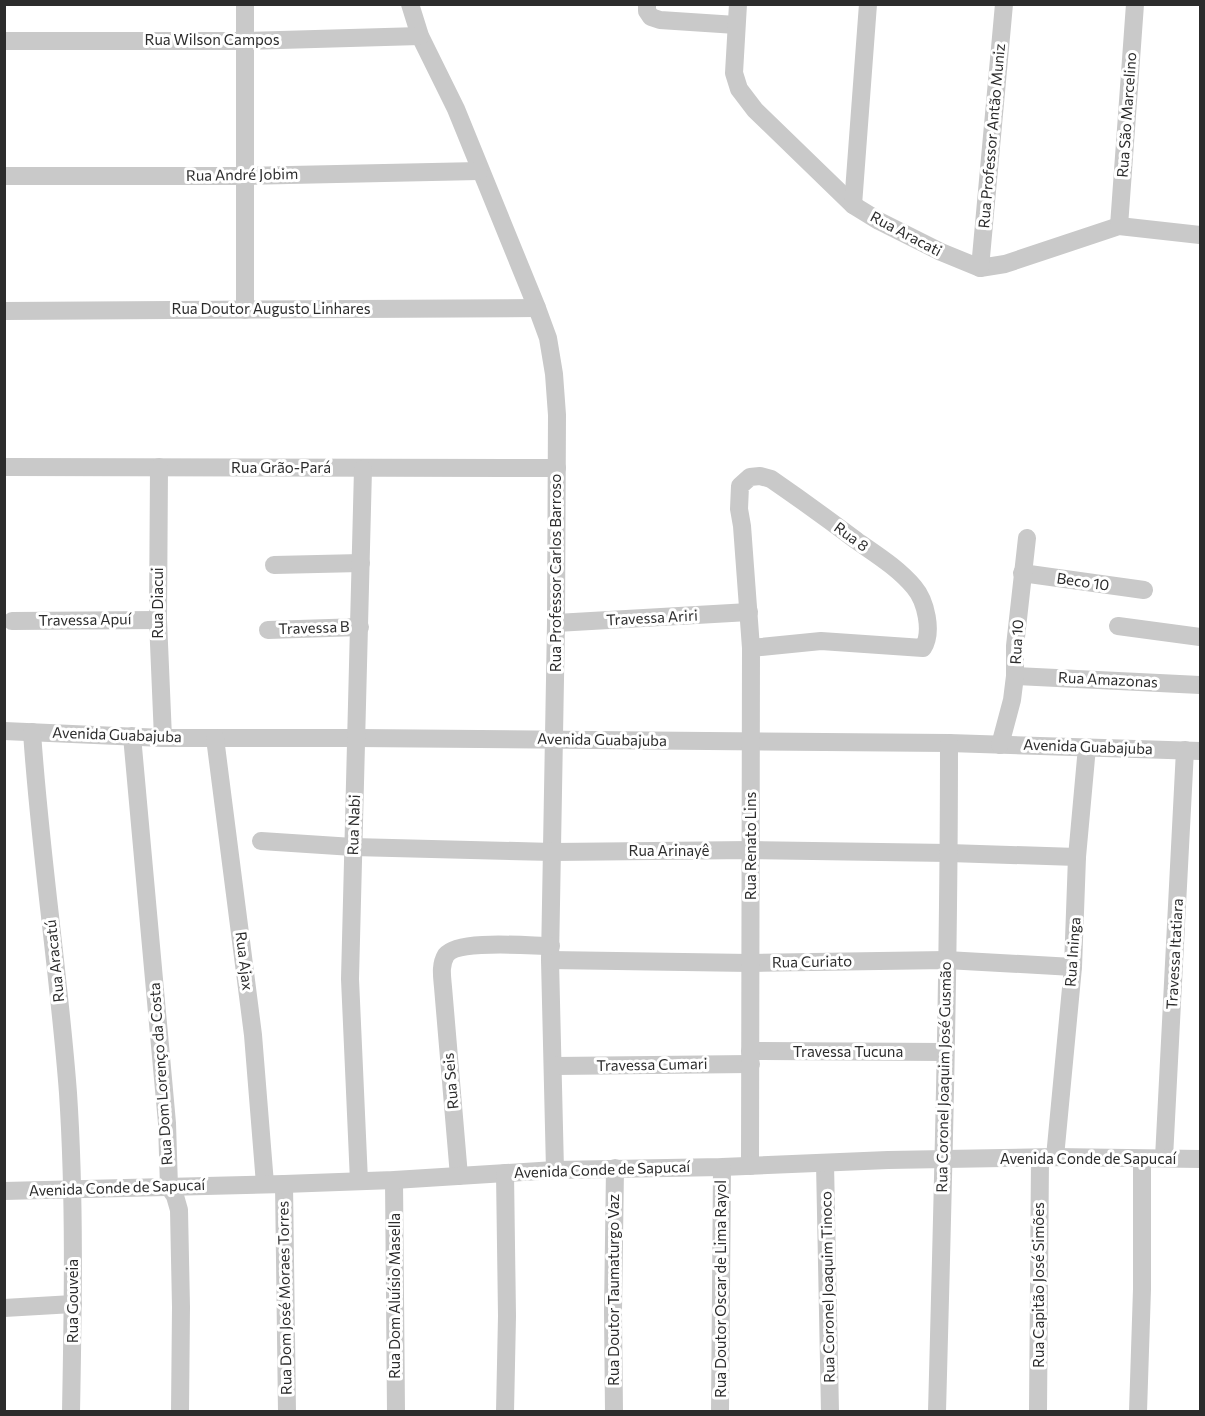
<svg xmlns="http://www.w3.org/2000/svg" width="1205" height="1416" font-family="Commissioner,sans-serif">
<rect width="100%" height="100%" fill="#fff"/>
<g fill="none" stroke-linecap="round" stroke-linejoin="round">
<g stroke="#c9c9c9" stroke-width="18">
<polyline points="245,4 245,310"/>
<polyline points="410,4 420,36 456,109 537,308 548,338 554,374 557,415 556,623 550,960 555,1170"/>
<polyline points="647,4 647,11 651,17 660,20 736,25"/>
<polyline points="738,4 734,73 739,89 755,110 853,205 879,221 941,252 980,268 1005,264 1119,226 1200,235"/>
<polyline points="4,41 246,41 420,36"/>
<polyline points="4,176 243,176 479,171"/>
<polyline points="853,205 868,4"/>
<polyline points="1119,226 1135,4"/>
<polyline points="980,268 1004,4"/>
<polyline points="4,311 537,308"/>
<polyline points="4,467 557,468"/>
<polyline points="159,467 158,620 163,738"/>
<polyline points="274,565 361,563"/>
<polyline points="1022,573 1144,590"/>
<polyline points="12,621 158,620"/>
<polyline points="556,623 749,612"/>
<polyline points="1118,626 1200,637"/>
<polyline points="268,630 360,627"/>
<polyline points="1015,676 1200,685"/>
<polyline points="4,731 163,738 356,738 949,743 1200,751"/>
<path d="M32 732C40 853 59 973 68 1093 75 1199 73 1306 71 1412"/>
<polyline points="132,736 167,1123 169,1187 175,1196 179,1210 181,1307 180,1412"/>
<polyline points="215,738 253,1035 265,1184"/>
<polyline points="1000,745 1012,700 1015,676 1015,646 1027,538"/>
<polyline points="261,841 353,847 553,852 751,850 949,853 1077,857"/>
<polyline points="550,960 750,963 946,960 1073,967"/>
<polyline points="750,1051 945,1052"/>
<polyline points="554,1066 751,1064"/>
<polyline points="1055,1157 1073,967 1077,857 1087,747"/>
<polyline points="1164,1158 1185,750"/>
<polyline points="825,1163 830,1412"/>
<path d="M750 1166 751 648 742 526 739 509 740 486 750 477 760 476 771 479C800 499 829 520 857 541 877 555 898 568 914 587 926 601 933 632 923 648L821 641 751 648"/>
<path d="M459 1176 443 987C442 976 440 965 446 955 458 939 530 946 551 946"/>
<polyline points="394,1180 396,1412"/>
<polyline points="359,1181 350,979 363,469"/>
<polyline points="284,1184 287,1412"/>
<polyline points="4,1191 284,1184 394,1180 555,1170 722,1167 888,1160 1055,1157 1200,1159"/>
<polyline points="4,1308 73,1304"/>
<polyline points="505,1412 507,1316 505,1173"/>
<polyline points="614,1412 613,1312 615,1168"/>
<polyline points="720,1412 722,1167"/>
<path d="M937 1412C943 1189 949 966 949 743"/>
<polyline points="1038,1412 1040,1158"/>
<polyline points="1138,1412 1142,1289 1142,1159"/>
</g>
</g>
<g text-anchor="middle" stroke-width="6" stroke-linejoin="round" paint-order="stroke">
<g font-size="15" fill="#2c2c2c" stroke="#fff">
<text x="212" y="45">Rua Wilson Campos</text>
<text transform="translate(1127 115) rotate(-86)" y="5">Rua São Marcelino</text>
<text transform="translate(992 136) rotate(-85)" y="5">Rua Professor Antão Muniz</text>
<text transform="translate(242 175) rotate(-1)" y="5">Rua André Jobim</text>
<text transform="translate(906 234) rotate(28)" y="5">Rua Aracati</text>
<text x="271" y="314">Rua Doutor Augusto Linhares</text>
<text x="281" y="473">Rua Grão-Pará</text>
<text transform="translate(851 537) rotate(36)" y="5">Rua 8</text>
<text transform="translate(556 573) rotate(-90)" y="5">Rua Professor Carlos Barroso</text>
<text transform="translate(1083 582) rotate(8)" y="5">Beco 10</text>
<text transform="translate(158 603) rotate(-90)" y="5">Rua Diacui</text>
<text transform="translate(652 618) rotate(-3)" y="5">Travessa Ariri</text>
<text transform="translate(85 620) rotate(-1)" y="5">Travessa Apuí</text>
<text transform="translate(314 628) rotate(-2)" y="5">Travessa B</text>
<text transform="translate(1017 642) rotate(-87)" y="5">Rua 10</text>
<text transform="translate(1108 680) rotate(3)" y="5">Rua Amazonas</text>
<text transform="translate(117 735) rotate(2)" y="5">Avenida Guabajuba</text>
<text transform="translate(602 740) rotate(1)" y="5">Avenida Guabajuba</text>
<text transform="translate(1088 747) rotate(2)" y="5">Avenida Guabajuba</text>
<text transform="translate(354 825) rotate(-88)" y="5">Rua Nabi</text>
<text transform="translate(751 846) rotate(-90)" y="5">Rua Renato Lins</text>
<text x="669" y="856">Rua Arinayê</text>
<text transform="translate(1073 952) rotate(-86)" y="5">Rua Ininga</text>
<text transform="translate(1175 954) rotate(-87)" y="5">Travessa Itatiara</text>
<text transform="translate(55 961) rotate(-96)" y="5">Rua Aracatú</text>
<text transform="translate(244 961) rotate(83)" y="5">Rua Ajax</text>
<text transform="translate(812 962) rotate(-1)" y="5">Rua Curiato</text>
<text x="848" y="1057">Travessa Tucuna</text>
<text transform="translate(652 1065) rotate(-1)" y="5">Travessa Cumari</text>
<text transform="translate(161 1074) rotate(-94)" y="5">Rua Dom Lorenço da Costa</text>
<text transform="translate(944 1077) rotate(-89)" y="5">Rua Coronel Joaquim José Gusmão</text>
<text transform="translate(451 1081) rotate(-95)" y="5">Rua Seis</text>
<text x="1088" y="1164">Avenida Conde de Sapucaí</text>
<text transform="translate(602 1170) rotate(-2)" y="5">Avenida Conde de Sapucaí</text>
<text transform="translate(117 1188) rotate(-2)" y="5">Avenida Conde de Sapucaí</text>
<text transform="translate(1039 1285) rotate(-90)" y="5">Rua Capitão José Simões</text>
<text transform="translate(828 1287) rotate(-91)" y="5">Rua Coronel Joaquim Tinoco</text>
<text transform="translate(721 1289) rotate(-90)" y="5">Rua Doutor Oscar de Lima Rayol</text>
<text transform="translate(614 1290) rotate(-90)" y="5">Rua Doutor Taumaturgo Vaz</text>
<text transform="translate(395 1296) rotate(-90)" y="5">Rua Dom Aluísio Masella</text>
<text transform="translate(285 1298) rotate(-91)" y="5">Rua Dom José Moraes Torres</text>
<text transform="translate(73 1301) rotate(-90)" y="5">Rua Gouveia</text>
</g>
</g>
<rect width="1205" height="1416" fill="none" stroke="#2c2c2c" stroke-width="12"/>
</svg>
